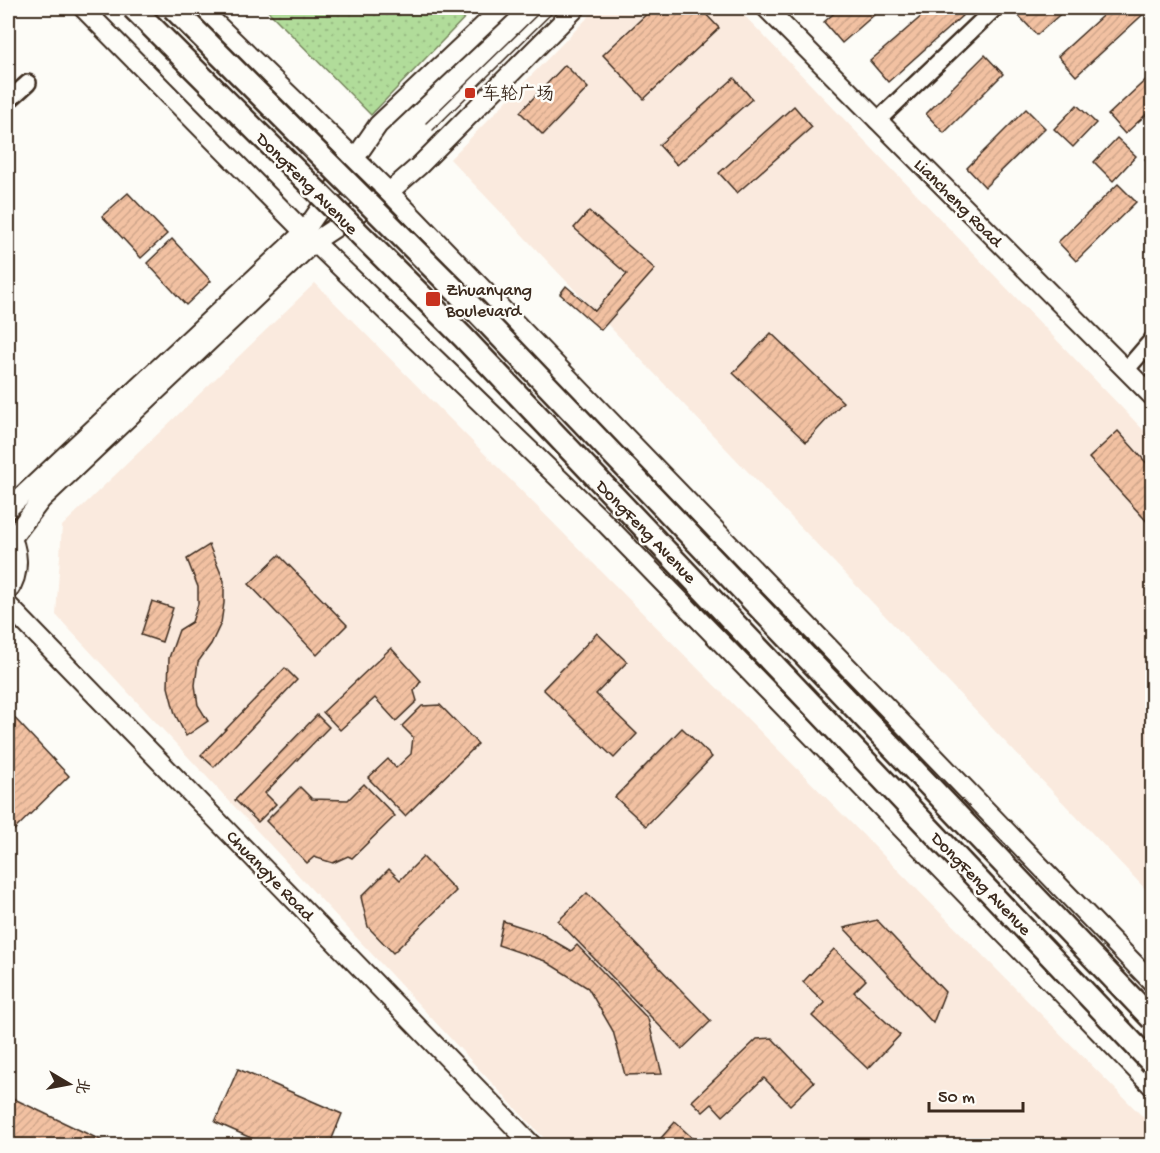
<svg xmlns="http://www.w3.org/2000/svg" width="1160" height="1153" font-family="'Gochi Hand','LXGW WenKai TC',sans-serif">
<defs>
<pattern id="green-dots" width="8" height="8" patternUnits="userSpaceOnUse" patternTransform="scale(1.5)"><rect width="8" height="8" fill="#b1dc9a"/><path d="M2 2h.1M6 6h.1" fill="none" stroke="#99bd84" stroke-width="1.8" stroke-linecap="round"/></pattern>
<pattern id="building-hatch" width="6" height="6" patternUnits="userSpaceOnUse" patternTransform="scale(1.5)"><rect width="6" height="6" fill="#f2c1a2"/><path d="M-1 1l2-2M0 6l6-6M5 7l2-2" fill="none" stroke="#d0a68b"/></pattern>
</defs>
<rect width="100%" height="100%" fill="#fdfcf7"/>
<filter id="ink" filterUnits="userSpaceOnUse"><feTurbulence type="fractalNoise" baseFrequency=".0167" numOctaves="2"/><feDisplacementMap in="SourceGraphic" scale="12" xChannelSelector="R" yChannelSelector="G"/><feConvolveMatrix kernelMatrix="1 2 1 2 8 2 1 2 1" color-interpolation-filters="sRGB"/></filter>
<g filter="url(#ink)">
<g fill="#faeade">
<polygon points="597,8 737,8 1152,439 1152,896 450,159"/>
<polygon points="315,283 1152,1126 1152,1145 551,1145 532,1126 56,615 62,526"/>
</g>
<polygon fill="url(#green-dots)" stroke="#76835c" stroke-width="1.5" points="265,8 474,8 371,115"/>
<g fill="url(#building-hatch)" stroke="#3b2a1e" stroke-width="1.5">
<polygon points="653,8 700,8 719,28 644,99 603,55"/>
<polygon points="840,8 882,8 842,43 824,22"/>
<polygon points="931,8 956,8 963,15 888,82 870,61"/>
<polygon points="1029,8 1067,8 1037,35 1019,16"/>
<polygon points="1111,8 1150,8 1076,76 1058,56"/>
<polygon points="985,55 1003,74 944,133 926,114"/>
<polygon points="565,65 588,88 543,135 520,112"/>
<polygon points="1152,74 1152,109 1125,134 1108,115"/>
<polygon points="734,78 752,99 677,165 659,145"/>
<polygon points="1077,105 1096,123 1073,147 1054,129"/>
<polygon points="794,106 812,127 737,193 719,173"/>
<polygon points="1026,109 1045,128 985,187 967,168"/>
<polygon points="1117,138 1136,156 1113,181 1094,162"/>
<polygon points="1152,152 1152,168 1145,159"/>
<polygon points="1118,184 1136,202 1076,261 1058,242"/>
<polygon points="128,193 167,234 141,258 102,216"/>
<polygon points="589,211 655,269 601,330 560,294 566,286 595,311 627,274 574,228"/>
<polygon points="172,239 211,281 186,305 147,263"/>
<polygon points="771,333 843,402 806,442 733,373"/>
<polygon points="1118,431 1152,469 1152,527 1089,458"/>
<polygon points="209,545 224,581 224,603 221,623 211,644 198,662 195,685 198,705 208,721 186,736 175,714 168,687 169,658 179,630 192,622 198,604 198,587 187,559"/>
<polygon points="279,555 347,625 317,655 249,584"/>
<polygon points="152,601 173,608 162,642 141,635"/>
<polygon points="597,633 627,662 596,694 637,734 614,758 543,689"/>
<polygon points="391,648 421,681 414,691 417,701 396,721 375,698 340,730 323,712"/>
<polygon points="285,668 297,680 214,767 201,755"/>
<polygon points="440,705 478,744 405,816 368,778 388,759 396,768 411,754 413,737 402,726 422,706"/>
<polygon points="8,711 69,776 8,836"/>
<polygon points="317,715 329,727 265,793 276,804 258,822 235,800"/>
<polygon points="682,728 712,757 646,826 615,797"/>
<polygon points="364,784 395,816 352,858 348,856 333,863 314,857 307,863 266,821 300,787 312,799 348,800"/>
<polygon points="423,857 456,891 393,953 368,927 361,897 389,869 400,880"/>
<polygon points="587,893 711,1021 682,1049 558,921"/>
<polygon points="877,920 945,992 933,1023 844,928"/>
<polygon points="503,921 540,933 571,951 577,945 648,1019 662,1074 625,1075 613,1031 588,988 545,961 498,945"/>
<polygon points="834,949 866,980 854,992 900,1035 868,1069 812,1016 825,1003 803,982"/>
<polygon points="772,1038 814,1082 790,1105 764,1078 723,1116 712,1104 703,1112 692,1101 757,1039"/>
<polygon points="238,1069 342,1114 329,1146 269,1146 215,1122"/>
<polygon points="8,1096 113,1146 8,1146"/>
<polygon points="675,1122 701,1146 654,1146"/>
</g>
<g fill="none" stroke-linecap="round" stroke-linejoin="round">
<defs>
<g id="minor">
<polyline points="8,101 28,83"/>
<polyline points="877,121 995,8"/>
<polyline points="1127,369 1152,340"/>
</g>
<g id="major">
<polyline points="83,8 304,232 605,523 1152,1086"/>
<polyline points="200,8 389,192 1152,982"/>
<polyline points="766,8 1152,396"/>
<polyline points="8,509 304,232 378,125 502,8"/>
<path d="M8 531C19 549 21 573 8 591"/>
<polyline points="12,538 41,500 315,241 389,192 419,166 576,8"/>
<polyline points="8,605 533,1146"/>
</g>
</defs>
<use href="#minor" stroke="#3b2a1e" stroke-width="20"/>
<use href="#major" stroke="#3b2a1e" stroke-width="22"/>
<use href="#minor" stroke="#fdfcf7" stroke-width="15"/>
<use href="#major" stroke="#fdfcf7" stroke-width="18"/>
<g stroke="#3b2a1e" stroke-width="1.5">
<polyline points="426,123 544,8"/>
<polyline points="433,130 557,8"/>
</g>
<defs>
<g id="highway-bridge">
<polyline points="133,8 463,337 1152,1063"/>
<polyline points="173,8 475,310 1152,1019"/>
</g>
</defs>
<use href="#highway-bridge" stroke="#3b2a1e" stroke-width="26" stroke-linecap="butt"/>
<use href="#highway-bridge" stroke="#fdfcf7" stroke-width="21"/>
</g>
</g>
<g fill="#c8321e" stroke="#fdfcf7" stroke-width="2">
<rect x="464" y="87" width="12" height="12" rx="3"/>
<rect x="425" y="291" width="16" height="16" rx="3"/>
</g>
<g text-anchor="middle" stroke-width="5" stroke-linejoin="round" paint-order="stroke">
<g font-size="18" fill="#3b2a1e" stroke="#fdfcf7" text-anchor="start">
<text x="482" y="99">车轮广场</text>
<text x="446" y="295">Zhuanyang<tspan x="446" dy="21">Boulevard</tspan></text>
</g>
<g font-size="18" fill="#3b2a1e" stroke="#fdfcf7">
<text transform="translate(308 183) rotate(45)" y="6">DongFeng Avenue</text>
<text transform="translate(959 202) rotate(45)" y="6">Liancheng Road</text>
<text transform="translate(647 531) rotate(46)" y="6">DongFeng Avenue</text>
<text transform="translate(271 875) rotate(46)" y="6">ChuangYe Road</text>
<text transform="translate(982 883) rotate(46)" y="6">DongFeng Avenue</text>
</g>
</g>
<rect width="1160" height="1153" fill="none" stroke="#fdfcf7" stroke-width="30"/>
<rect x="15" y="15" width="1130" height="1123" fill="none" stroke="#3b2a1e" stroke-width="2" filter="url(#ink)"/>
<g transform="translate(69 1084) rotate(100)" stroke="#fdfcf7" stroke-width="4.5" paint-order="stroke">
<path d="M0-4.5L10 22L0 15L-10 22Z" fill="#3b2a1e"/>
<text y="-9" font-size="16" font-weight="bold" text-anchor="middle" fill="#3b2a1e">北</text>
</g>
<path d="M929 1102v9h94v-9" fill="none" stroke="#3b2a1e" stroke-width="3"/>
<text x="938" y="1102" font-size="18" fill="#3b2a1e" stroke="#fdfcf7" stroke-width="4.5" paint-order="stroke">50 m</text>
</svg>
